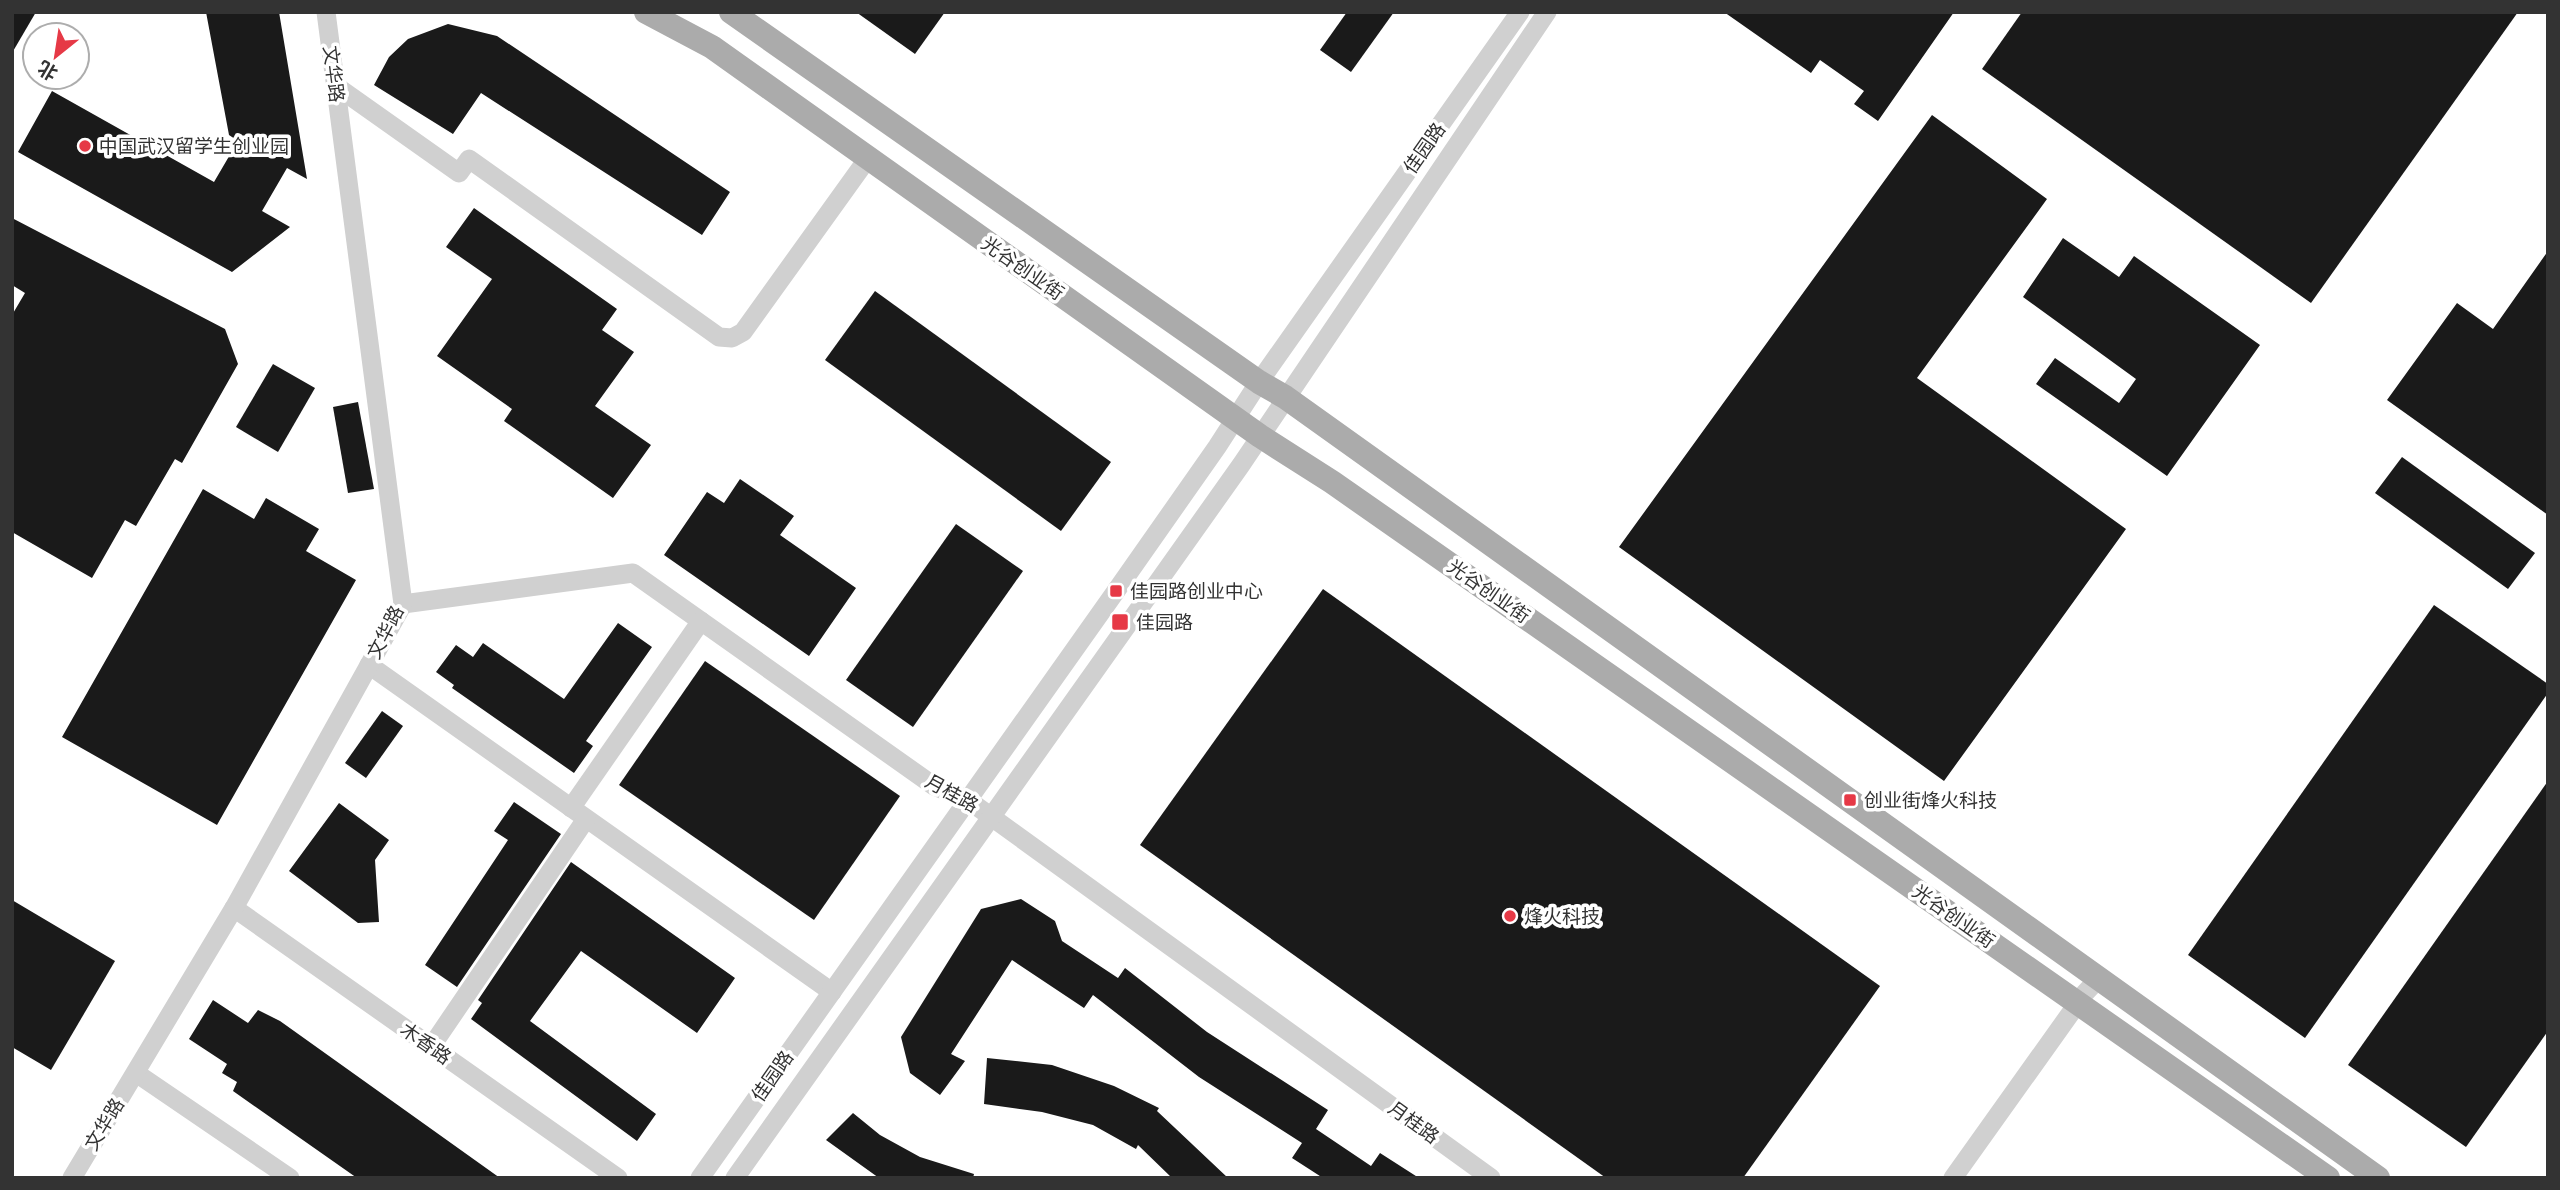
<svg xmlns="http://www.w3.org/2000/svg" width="2560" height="1190" font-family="'Roboto Condensed','Noto Sans SC',sans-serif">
<rect width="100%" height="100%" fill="#fff"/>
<g fill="#1a1a1a">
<polygon points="12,12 36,12 12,53"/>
<polygon points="206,12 279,12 307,179 287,168 262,211 290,227 232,272 18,152 52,91 214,182 238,141 229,135"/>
<polygon points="856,12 945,12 915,54"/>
<polygon points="1347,12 1394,12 1351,72 1320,50"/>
<polygon points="1724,12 1954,12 1878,121 1854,104 1864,91 1820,60 1811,73"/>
<polygon points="2022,12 2518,12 2311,303 1982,69"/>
<polygon points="448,24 497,36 730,192 702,235 481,93 453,134 374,85 389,57 408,39"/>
<polygon points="1932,115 2047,199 1917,378 2126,529 1944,781 1619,547"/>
<polygon points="474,208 617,309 602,330 634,352 595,406 651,445 613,498 504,421 512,409 437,356 492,279 446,247"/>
<polygon points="12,218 225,329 238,364 182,463 175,459 136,526 125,520 92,578 12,532 12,315 25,293 12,285"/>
<polygon points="2063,238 2119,277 2134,256 2260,345 2167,476 2036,384 2055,358 2119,403 2136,379 2023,297"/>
<polygon points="2548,251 2548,515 2387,400 2457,303 2493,329"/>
<polygon points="875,291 1111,462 1061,531 825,360"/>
<polygon points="273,364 315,388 278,452 236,427"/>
<polygon points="358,402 374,489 348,493 333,407"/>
<polygon points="2402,457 2535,553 2508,589 2375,493"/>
<polygon points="740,479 794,516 780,535 856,588 809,656 664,555 707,492 724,503"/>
<polygon points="203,489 254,519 266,498 319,529 306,551 356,580 217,825 62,737"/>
<polygon points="956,524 1023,571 913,727 846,680"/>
<polygon points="1323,589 1880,986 1743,1178 1606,1178 1140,845"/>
<polygon points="2434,605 2548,684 2548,693 2305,1038 2188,955"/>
<polygon points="618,623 652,647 586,741 593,746 574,773 452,688 454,685 436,672 456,645 473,657 483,643 564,699"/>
<polygon points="705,661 900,796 814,920 619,785"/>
<polygon points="382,711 403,726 366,778 345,763"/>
<polygon points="2548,781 2548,1031 2466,1147 2348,1065"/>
<polygon points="514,802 561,834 457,987 425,965 508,840 494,831"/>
<polygon points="339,803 389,840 375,860 379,922 358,923 289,871"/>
<polygon points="571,862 735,978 697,1033 581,951 530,1021 656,1114 637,1141 471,1019 482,1003 478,1000"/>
<polygon points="1021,899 1055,921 1062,941 1118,978 1125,968 1207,1032 1328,1110 1316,1129 1371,1166 1380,1153 1419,1178 1323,1178 1292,1158 1302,1143 1199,1077 1093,995 1084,1008 1012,960 951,1054 965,1061 940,1095 910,1073 901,1037 981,909"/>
<polygon points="12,900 115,961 51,1070 12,1047"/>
<polygon points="213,1000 248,1023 258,1010 280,1021 500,1178 357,1178 233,1091 237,1082 222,1073 227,1064 189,1039"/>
<polygon points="987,1058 1052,1065 1114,1086 1159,1108 1157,1111 1228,1178 1172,1178 1138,1145 1136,1149 1093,1125 1042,1112 984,1104"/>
<polygon points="853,1113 880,1135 920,1157 974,1174 973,1178 879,1178 826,1140"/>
</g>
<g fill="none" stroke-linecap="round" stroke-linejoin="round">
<g stroke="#d0d0d0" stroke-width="19">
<polyline points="336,86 459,173 469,159 719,337 732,338 743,332 868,158"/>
<polyline points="403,604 633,573 934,786 968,800 1491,1178"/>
<polyline points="369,665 832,992"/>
<polyline points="571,808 701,621"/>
<polyline points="234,908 618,1178"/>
<polyline points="431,1047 586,819"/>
<polyline points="136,1073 290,1178"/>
<polyline points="72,1178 234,908 403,604 326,12"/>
<polyline points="700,1178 1116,591 1217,447 1259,382 1520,12"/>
<polyline points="735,1178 1241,465 1547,12"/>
<polyline points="1953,1178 2085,993 2099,978"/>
</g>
<g stroke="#ababab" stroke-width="24">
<polyline points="646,12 712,47 1260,436 1332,482 2328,1178"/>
<polyline points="731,12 1259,382 1285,397 2378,1178"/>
</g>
</g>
<g fill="#e63946" stroke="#fff" stroke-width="2.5">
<circle cx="85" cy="146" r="7"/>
<rect x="1109" y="584" width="14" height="14" rx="3.5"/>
<rect x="1111" y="613" width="18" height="18" rx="3.5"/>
<rect x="1843" y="793" width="14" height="14" rx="3.5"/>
<circle cx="1510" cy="916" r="7"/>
</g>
<g text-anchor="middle" stroke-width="7" stroke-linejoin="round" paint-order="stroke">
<g font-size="19" fill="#333" stroke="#fff">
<text transform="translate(334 74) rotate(83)" y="7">文华路</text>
<text transform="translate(1424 148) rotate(-55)" y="7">佳园路</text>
<text transform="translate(1023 268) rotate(35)" y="7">光谷创业街</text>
<text transform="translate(1489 591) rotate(35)" y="7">光谷创业街</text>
<text transform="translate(385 632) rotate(-63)" y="7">文华路</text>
<text transform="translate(952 793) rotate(29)" y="7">月桂路</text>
<text transform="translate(1954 916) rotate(35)" y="7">光谷创业街</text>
<text transform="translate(426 1043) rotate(35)" y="7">木香路</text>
<text transform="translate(772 1076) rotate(-55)" y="7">佳园路</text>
<text transform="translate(1414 1122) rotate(36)" y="7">月桂路</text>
<text transform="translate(104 1124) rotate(-59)" y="7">文华路</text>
</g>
<g font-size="19" fill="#333" stroke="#fff" text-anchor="start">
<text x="99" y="153">中国武汉留学生创业园</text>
<text x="1130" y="598">佳园路创业中心</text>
<text x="1136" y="629">佳园路</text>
<text x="1864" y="807">创业街烽火科技</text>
<text x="1524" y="923">烽火科技</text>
</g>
</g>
<rect width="2560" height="1190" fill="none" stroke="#333333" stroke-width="28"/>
<g transform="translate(56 56) rotate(210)"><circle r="33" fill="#ffffff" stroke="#adadad" stroke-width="2"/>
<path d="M0-5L12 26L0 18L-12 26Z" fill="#e63946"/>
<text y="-10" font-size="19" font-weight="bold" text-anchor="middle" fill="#333333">北</text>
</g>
</svg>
